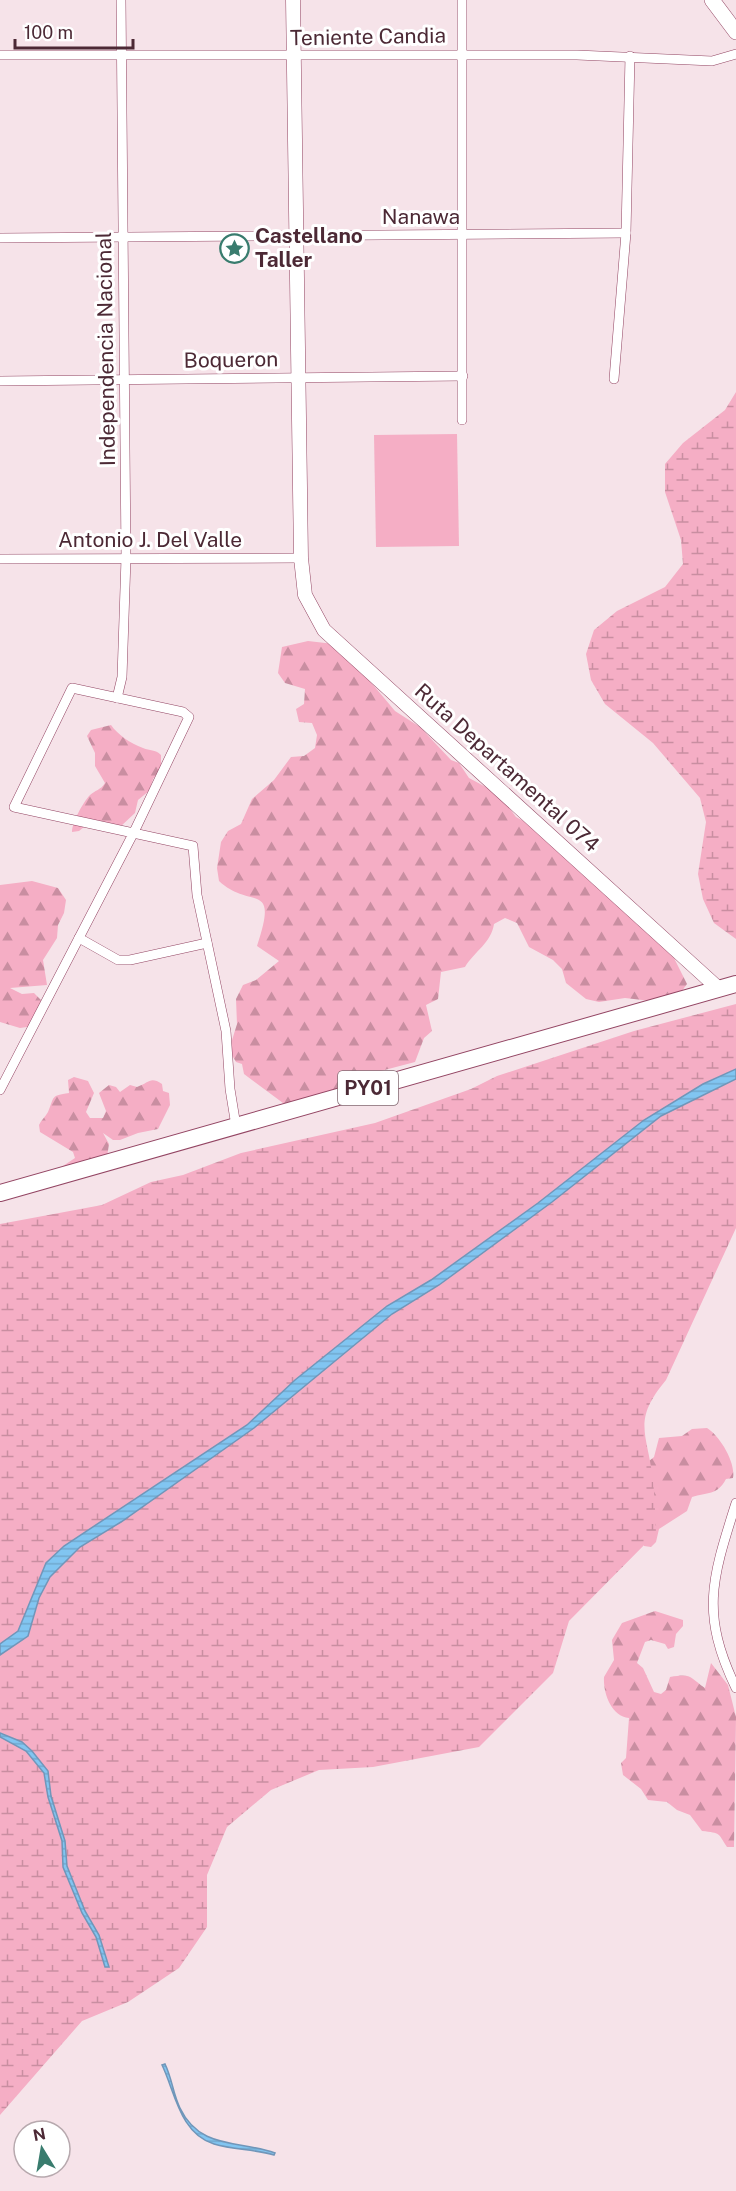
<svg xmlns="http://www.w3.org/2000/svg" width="736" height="2191" font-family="'Public Sans',sans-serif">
<defs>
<pattern id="forest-firs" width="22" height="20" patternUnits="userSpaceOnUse" patternTransform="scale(1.5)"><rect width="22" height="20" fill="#f5aec5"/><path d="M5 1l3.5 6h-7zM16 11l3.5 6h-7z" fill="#c98ea1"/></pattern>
<pattern id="wetland-marsh" width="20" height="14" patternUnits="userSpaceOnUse" patternTransform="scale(1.5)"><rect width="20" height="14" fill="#f5aec5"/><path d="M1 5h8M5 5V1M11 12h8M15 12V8" fill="none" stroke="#c98ea1"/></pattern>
<pattern id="water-rules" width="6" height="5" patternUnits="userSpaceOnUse" patternTransform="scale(1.5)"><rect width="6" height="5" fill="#81c5f1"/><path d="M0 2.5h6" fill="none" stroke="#71a9cf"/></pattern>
</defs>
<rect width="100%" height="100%" fill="#f6e3e9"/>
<polygon fill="#f5aec5" points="457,434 459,546 376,547 374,435"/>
<g fill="url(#forest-firs)">
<path d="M308 641 334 644 369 680 395 711 420 727 451 760 459 763 469 778 499 794 516 817 533 826 592 883 627 906 674 958 687 984 679 995 651 1001 625 998 599 1002 586 999 566 983 562 969 553 960 529 947 517 923 505 918 494 924C491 943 475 951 465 967L441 972 438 999 426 1005 432 1031 424 1038 415 1062 377 1072 367 1081 324 1102 283 1103 244 1074 242 1064 236 1062 229 1050 237 1024 236 999 243 985 256 980 279 961 257 946C279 879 251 911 219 881L217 868 221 842 228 831 241 824 252 799 274 780 291 757 304 756 315 748 317 735 312 723 299 722 296 709 304 704 305 689 285 683 278 673 282 647Z"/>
<path d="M111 725C118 735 130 743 143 748 150 751 155 749 161 755V768L153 779 149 791 138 800 135 813 120 827 89 823 79 831 72 832C72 822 83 803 89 796 95 790 101 790 105 783L95 766V753L87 736 91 730Z"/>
<polygon points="32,881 58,888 66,900 64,913 58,925 57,938 43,960 47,985 10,988 22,994 34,993 44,1003 34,1026 20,1028 0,1022 0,885"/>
<path d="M74 1077 88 1081 94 1093 86 1112 90 1118H103L106 1111 99 1093 109 1085 116 1087 120 1092 130 1085 137 1087C149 1083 150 1076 162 1084L163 1091 169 1093 170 1105 158 1129 138 1133 120 1140H113L103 1133 109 1144 107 1157 65 1172 63 1166 75 1158 73 1152 40 1132 39 1125C41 1120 46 1116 48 1112 55 1096 50 1096 69 1093L68 1080Z"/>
<path d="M707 1428C719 1435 736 1462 733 1478L726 1479C717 1496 707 1492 692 1497L687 1511 659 1529 656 1542 651 1547 644 1546 639 1469 654 1457 659 1438 682 1436 692 1429Z"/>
<path d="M655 1611 683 1620V1626L676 1634 674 1647 668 1649 665 1644 651 1640 645 1642 637 1663 643 1668 654 1692 661 1694 666 1690 670 1677C692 1673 689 1677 705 1688L711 1663 728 1685 736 1717 734 1847H727C718 1833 721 1833 702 1831L690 1815 677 1810 667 1802 648 1800 641 1789 623 1775 621 1763 626 1758 629 1718C611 1716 603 1693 604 1677L614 1660 612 1640 622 1623Z"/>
</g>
<g fill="url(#wetland-marsh)">
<polygon points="736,392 736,939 714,923 703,899 698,874 706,822 700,798 653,743 605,704 591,680 586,654 594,630 617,611 665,587 683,564 681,540 665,492 665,464 683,443 725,410"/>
<path d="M736 1004V1228L666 1380C631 1422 648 1433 653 1481 655 1498 655 1516 656 1533L569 1621 553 1673 479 1747 373 1767 319 1770 271 1790 227 1827 207 1875V1927L179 1968 128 2002 82 2021 0 2115V1224L102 1205 151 1182 183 1175 241 1153 375 1123 471 1089 497 1076 634 1031Z"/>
</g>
<g fill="url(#water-rules)" stroke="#7196b9" stroke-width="1.5">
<polygon points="736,1069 736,1079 661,1116 552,1202 439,1285 392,1314 254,1428 121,1522 80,1547 50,1577 39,1598 28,1636 0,1655 0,1644 18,1631 46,1563 64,1546 247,1425 295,1380 387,1306 431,1280 538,1203 644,1120 703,1084"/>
<polygon points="0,1733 22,1742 32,1751 48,1771 51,1796 65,1841 67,1866 85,1911 99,1935 109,1967 105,1967 96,1937 82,1913 63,1867 62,1841 48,1797 44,1773 26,1751 0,1737"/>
<path d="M165 2064C172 2078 173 2094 180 2108 200 2150 239 2140 275 2153L274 2155C254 2149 234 2150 214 2144 180 2134 175 2092 162 2065Z"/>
</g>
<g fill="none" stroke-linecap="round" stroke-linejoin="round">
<defs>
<g id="street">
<polyline points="0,55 577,55 712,61 736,54"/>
<polyline points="0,238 626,233"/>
<polyline points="614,379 626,233 630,56"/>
<polyline points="0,381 463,376"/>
<polyline points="462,420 462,0"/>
<polyline points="0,559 301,558"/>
<polyline points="117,698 122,677 126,558 121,0"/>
<polyline points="79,938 118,960 130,960 207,943"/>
<polyline points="0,1090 134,832 189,717 183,712 72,688 14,807 193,846 197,895 226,1031 230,1089 236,1126"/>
<path d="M736 1503C712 1579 700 1613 736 1688"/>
</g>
<polyline id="secondary" points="293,0 301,558 305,595 324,630 719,989"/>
<polyline id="primary" points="712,0 736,32"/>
<polyline id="highway" points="0,1193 736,984"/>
</defs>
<use href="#street" stroke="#934563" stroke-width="10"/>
<use href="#secondary" stroke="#934563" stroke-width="15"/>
<use href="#primary" stroke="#934563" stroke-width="16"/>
<use href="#highway" stroke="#934563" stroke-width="18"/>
<use href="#street" stroke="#fff" stroke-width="9"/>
<use href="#secondary" stroke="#fff" stroke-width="14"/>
<use href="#primary" stroke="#fff" stroke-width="15"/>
<use href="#highway" stroke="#fff" stroke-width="16"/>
</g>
<defs>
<symbol id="sight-ring" viewBox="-11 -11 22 22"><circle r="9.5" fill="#fff" stroke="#397c6e" stroke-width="1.5"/><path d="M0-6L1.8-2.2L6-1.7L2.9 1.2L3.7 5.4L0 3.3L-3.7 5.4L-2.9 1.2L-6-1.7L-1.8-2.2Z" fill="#397c6e"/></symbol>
</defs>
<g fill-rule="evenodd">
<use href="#sight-ring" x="218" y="232" width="33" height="33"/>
</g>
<g text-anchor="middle" stroke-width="6" stroke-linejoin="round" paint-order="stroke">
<rect fill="#fff" stroke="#826972" stroke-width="1.5" x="338" y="1071" width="60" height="34" rx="4.5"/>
<g font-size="20" font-weight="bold" fill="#4c2935">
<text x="368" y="1095">PY01</text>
</g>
<g font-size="21" fill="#4c2935" stroke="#fff">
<text transform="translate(368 37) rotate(-1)" y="7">Teniente Candia</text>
<text x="421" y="224">Nanawa</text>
<text transform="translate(106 349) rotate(-91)" y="7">Independencia Nacional</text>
<text transform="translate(231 360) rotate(-1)" y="7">Boqueron</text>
<text x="150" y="547">Antonio J. Del Valle</text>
<text transform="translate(507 768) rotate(42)" y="7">Ruta Departamental 074</text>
</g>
<g font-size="21" font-weight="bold" fill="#4c2935" stroke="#fff" text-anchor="start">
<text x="255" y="243">Castellano<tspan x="255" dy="24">Taller</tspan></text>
</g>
</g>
<g transform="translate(42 2149) rotate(349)"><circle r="28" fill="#ffffff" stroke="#b7a9ae" stroke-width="1.5"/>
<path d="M0-4.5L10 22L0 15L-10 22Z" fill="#397c6e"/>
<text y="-9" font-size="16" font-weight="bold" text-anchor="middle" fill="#4c2935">N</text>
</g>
<path d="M15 39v9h118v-9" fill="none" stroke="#4c2935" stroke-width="3"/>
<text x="24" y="39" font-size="18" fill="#4c2935" stroke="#ffffff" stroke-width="4.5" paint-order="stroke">100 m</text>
</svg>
